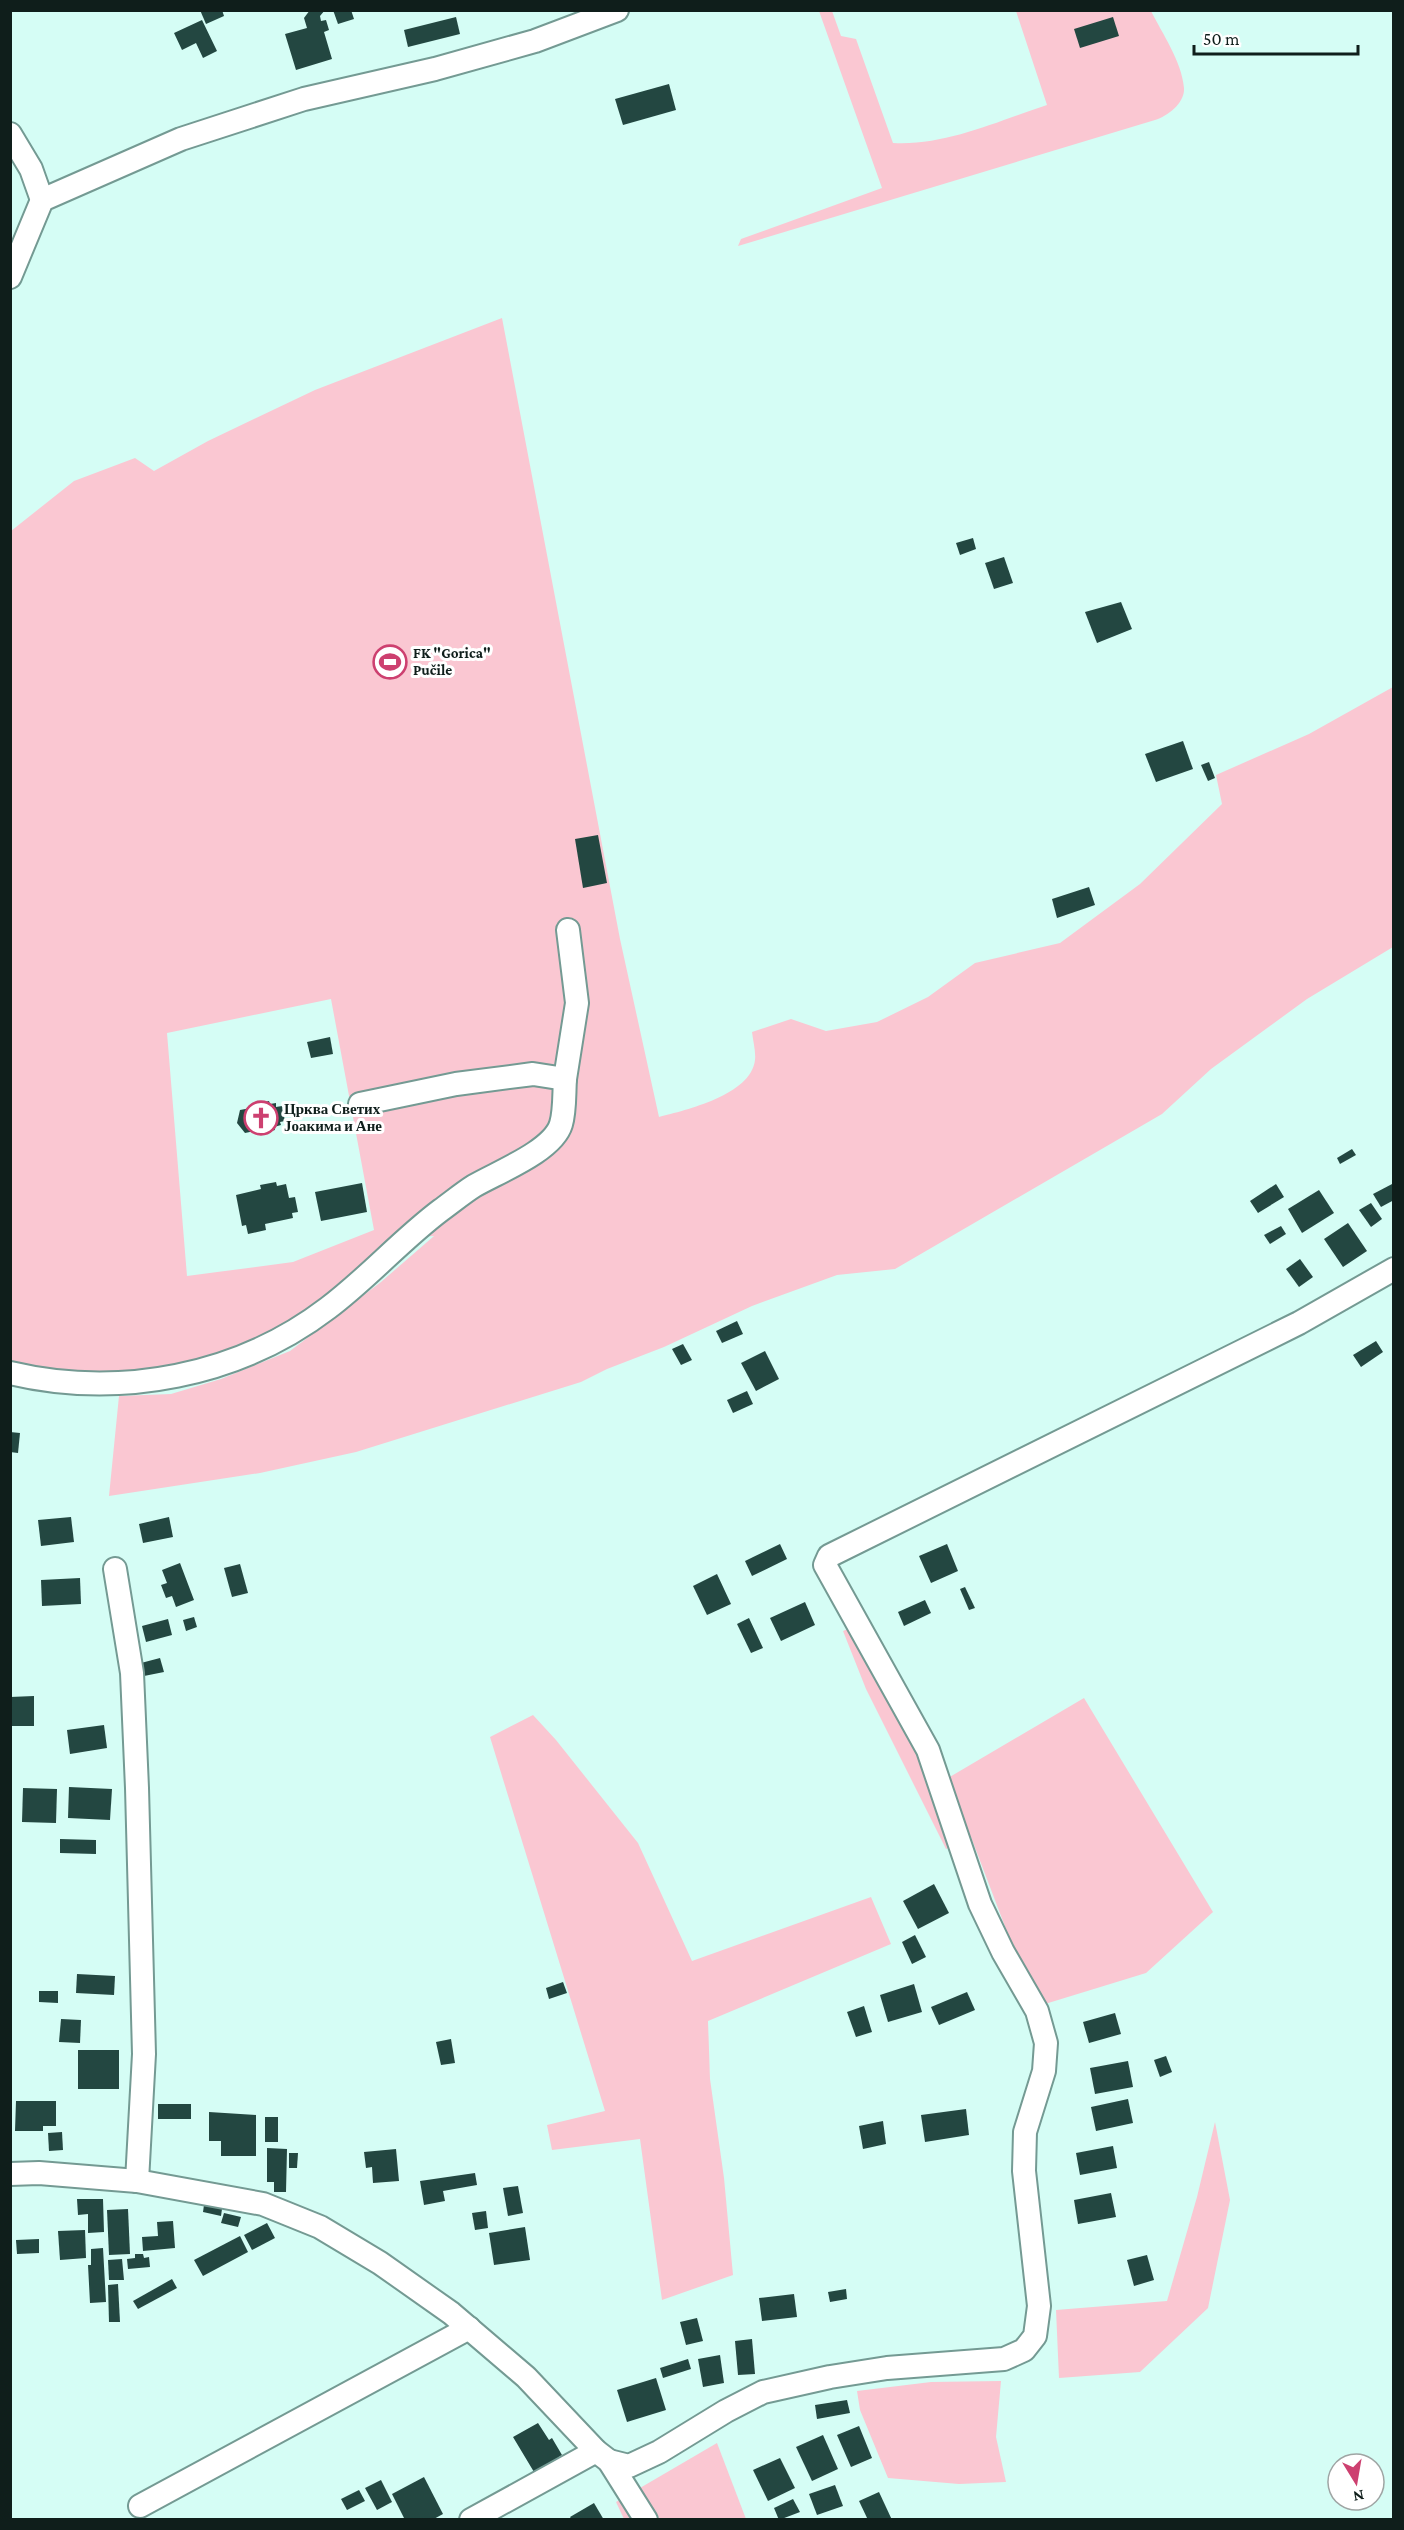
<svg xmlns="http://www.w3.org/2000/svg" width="1404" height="2530" font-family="'Crimson Pro',serif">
<rect width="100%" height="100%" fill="#d5fdf5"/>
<g fill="#fac7d2" fill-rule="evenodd">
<path d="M819 11H832L841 36 856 39 893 143C946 146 998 121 1047 105L1016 11H1151C1162 33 1182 62 1184 88 1185 103 1168 116 1155 120L738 246 741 239 882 188Z"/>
<path d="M502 318 620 939 659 1117C686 1110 751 1095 755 1060 756 1052 753 1041 752 1032L791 1019 826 1031 877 1022 928 997 975 963 1060 943 1140 884 1222 804 1216 775 1309 734 1393 687V947L1307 999 1211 1069 1162 1114 895 1269 837 1275 752 1306 664 1347 607 1369 581 1382 356 1452 260 1473 109 1496 119 1396 171 1394 221 1379 290 1351 381 1282 434 1236 391 1238 338 1289 274 1330 204 1360 128 1372 69 1371 11 1362V531L74 481 135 458 154 471 208 441 315 390ZM331 999 374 1230 293 1262 187 1276 167 1033Z"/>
<polygon points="850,1628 916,1749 931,1788 1084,1698 1213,1912 1146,1973 1045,2004 1009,1937 971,1837 946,1849 866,1689 843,1631"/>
<polygon points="533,1715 556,1740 638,1843 692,1961 871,1897 891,1944 708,2021 710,2079 724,2178 733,2275 662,2300 640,2139 552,2150 547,2125 605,2111 490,1737"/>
<polygon points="1215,2122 1230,2200 1208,2308 1140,2372 1059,2378 1056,2310 1167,2301 1197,2197"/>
<polygon points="1001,2381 996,2437 1006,2482 959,2484 888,2478 860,2410 857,2391 931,2382"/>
<polygon points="717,2443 746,2519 624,2519 616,2502"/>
</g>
<g fill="#234741">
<polygon points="200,10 222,10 224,16 206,24"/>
<polygon points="310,10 325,10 320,16 321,21 326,20 329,30 324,32 332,59 296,70 285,34 307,28 304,18"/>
<polygon points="333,10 351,10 354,19 338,24"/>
<polygon points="456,17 460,34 408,47 404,30"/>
<polygon points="1113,17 1119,36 1080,48 1074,29"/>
<polygon points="202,20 217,51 203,58 196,43 182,50 174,33"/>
<polygon points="669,84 676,110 623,125 615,99"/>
<polygon points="973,538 976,549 960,555 956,543"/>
<polygon points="1004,557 1013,583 994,589 985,563"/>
<polygon points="1121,602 1132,629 1097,643 1085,612"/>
<polygon points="1183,741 1193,769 1156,782 1145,754"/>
<polygon points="1209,762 1215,778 1208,781 1201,765"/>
<polygon points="598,835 607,883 583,888 575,839"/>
<polygon points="1089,887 1095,905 1057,918 1052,899"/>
<polygon points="330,1037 333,1054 311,1058 307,1042"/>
<polygon points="269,1101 270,1104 276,1103 276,1107 282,1106 285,1121 280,1122 281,1125 274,1127 275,1130 266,1132 265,1129 245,1133 237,1123 240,1110 261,1106 260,1103"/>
<polygon points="1352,1149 1356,1155 1340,1164 1337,1158"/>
<polygon points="276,1182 277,1186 286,1184 289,1198 295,1197 298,1212 292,1213 293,1218 265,1224 266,1230 248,1234 246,1225 242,1226 236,1195 261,1189 260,1185"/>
<polygon points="362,1183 367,1212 321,1221 315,1192"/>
<polygon points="1394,1183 1394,1200 1381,1207 1373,1194"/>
<polygon points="1276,1184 1284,1197 1258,1213 1250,1201"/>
<polygon points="1319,1190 1334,1213 1302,1233 1288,1209"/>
<polygon points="1371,1203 1382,1219 1371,1227 1359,1210"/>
<polygon points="1348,1223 1367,1251 1343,1267 1324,1239"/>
<polygon points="1281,1226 1286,1234 1270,1244 1264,1235"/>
<polygon points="1300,1259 1313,1277 1299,1287 1286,1269"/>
<polygon points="737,1321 743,1334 722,1343 716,1331"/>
<polygon points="1376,1341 1383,1352 1361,1367 1353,1355"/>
<polygon points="683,1344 692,1360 681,1365 672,1349"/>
<polygon points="765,1351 779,1379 756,1391 741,1363"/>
<polygon points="747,1391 753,1404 733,1413 727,1400"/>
<polygon points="10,1432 20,1433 18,1453 10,1452"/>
<polygon points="71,1517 74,1542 41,1546 38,1520"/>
<polygon points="169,1517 173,1537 143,1543 139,1524"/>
<polygon points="780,1544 787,1559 752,1576 745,1561"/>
<polygon points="947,1544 958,1571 931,1583 919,1556"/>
<polygon points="180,1563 194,1600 176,1607 172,1596 166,1598 161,1585 167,1583 162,1570"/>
<polygon points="240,1564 248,1593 232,1597 224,1568"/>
<polygon points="717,1574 731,1604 707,1615 693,1586"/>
<polygon points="80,1578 81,1604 42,1606 41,1580"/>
<polygon points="965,1587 975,1608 969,1610 960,1589"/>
<polygon points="925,1600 931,1613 904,1626 898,1612"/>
<polygon points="805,1602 815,1625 781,1641 770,1618"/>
<polygon points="194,1617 197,1627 186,1631 183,1620"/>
<polygon points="749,1618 763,1648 751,1653 737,1624"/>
<polygon points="168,1619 172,1635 146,1642 142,1626"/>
<polygon points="160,1658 164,1672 144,1676 141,1663"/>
<polygon points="34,1696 34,1726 10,1726 10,1697"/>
<polygon points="104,1725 107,1748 70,1754 67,1730"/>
<polygon points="69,1787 112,1789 110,1820 68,1818"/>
<polygon points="23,1788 57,1789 56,1823 22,1822"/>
<polygon points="60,1839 96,1840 96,1854 60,1853"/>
<polygon points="934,1884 949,1913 918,1929 903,1901"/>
<polygon points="915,1935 926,1957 912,1964 902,1942"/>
<polygon points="77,1974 115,1976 114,1995 76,1993"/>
<polygon points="563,1982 567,1993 549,1999 546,1988"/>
<polygon points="914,1984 922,2012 888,2022 880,1995"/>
<polygon points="39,1991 58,1991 58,2003 39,2002"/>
<polygon points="967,1992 975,2010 939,2025 931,2007"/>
<polygon points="864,2006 872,2032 856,2037 847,2012"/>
<polygon points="1115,2013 1121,2034 1089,2043 1083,2022"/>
<polygon points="61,2019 81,2020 80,2043 59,2042"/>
<polygon points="451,2039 455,2063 441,2065 436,2042"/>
<rect x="78" y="2050" width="41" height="39"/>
<polygon points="1166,2056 1172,2072 1160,2077 1154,2060"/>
<polygon points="1128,2061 1133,2087 1095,2094 1090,2068"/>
<polygon points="1128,2099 1133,2123 1096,2131 1091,2107"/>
<polygon points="16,2101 56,2101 56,2126 43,2126 43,2131 15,2131"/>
<rect x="158" y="2104" width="33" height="15"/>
<polygon points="966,2109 969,2135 925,2142 921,2115"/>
<polygon points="209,2112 256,2115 256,2156 221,2156 221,2141 209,2141"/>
<rect x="265" y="2117" width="13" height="25"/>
<polygon points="883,2121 886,2144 863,2149 859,2126"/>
<polygon points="62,2132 63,2150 49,2151 48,2133"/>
<polygon points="1113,2146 1117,2168 1080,2175 1076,2153"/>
<polygon points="267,2148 287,2149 286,2192 274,2192 274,2182 267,2182"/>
<polygon points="396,2149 399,2181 373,2183 372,2167 366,2168 364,2152"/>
<polygon points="289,2153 298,2153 297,2168 289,2168"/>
<polygon points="475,2173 477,2185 443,2191 445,2201 424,2205 420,2181"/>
<polygon points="518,2186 523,2213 508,2216 503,2188"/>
<polygon points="1111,2193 1116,2217 1078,2224 1074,2200"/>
<polygon points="77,2199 103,2199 104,2232 88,2233 88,2214 78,2215"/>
<polygon points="204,2205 222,2209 221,2216 203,2212"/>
<polygon points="128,2209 130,2254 109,2255 107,2210"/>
<polygon points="486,2211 488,2228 475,2230 472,2213"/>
<polygon points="224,2213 241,2217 238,2227 221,2223"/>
<polygon points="173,2221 175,2248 143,2251 142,2237 158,2236 157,2222"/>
<polygon points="267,2223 275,2238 252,2250 244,2235"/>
<polygon points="525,2227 530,2260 494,2265 489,2233"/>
<polygon points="85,2230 86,2258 60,2260 58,2231"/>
<polygon points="240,2236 248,2252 203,2276 194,2260"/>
<polygon points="39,2239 39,2253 17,2254 16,2240"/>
<polygon points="103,2248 106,2302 90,2303 88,2265 91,2265 91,2249"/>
<polygon points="135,2254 143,2254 144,2258 149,2257 150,2267 128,2269 127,2259 135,2258"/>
<polygon points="1147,2255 1154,2280 1134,2286 1127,2260"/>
<polygon points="122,2259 124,2280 109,2280 108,2260"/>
<polygon points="172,2279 177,2288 138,2309 133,2301"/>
<polygon points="118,2284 120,2322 109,2322 108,2285"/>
<polygon points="846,2289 847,2299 830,2302 828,2292"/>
<polygon points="794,2294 797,2317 762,2321 759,2298"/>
<polygon points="697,2318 703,2341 686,2345 680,2322"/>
<polygon points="752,2339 755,2374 738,2375 735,2341"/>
<polygon points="720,2355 724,2383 703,2387 698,2359"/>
<polygon points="688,2359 691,2369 663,2378 660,2368"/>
<polygon points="656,2378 666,2410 627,2422 617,2390"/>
<polygon points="847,2400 850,2413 817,2419 815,2405"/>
<polygon points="538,2423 549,2440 552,2438 562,2455 559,2457 562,2463 537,2477 513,2437"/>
<polygon points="859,2426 872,2458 851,2467 837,2435"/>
<polygon points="823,2435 838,2469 812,2481 796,2447"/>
<polygon points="780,2458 795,2488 768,2501 753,2470"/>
<polygon points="424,2477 443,2514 432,2520 405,2520 392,2494"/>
<polygon points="381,2480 392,2502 377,2510 365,2488"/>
<polygon points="835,2485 843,2506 817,2515 809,2494"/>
<polygon points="359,2490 365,2501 347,2510 341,2499"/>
<polygon points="879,2492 892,2520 868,2520 859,2501"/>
<polygon points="793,2499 800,2512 779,2520 774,2508"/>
<polygon points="594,2503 604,2520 572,2520 570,2517"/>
</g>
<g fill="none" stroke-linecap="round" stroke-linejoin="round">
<defs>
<g id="minor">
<polyline points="10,134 31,169 42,200"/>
<polyline points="10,277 42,200 181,139 304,99 435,69 535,41 617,10"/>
<polyline points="565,1079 577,1003 568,930"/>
<path d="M10 1373C120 1399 239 1376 328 1308 368 1278 401 1240 441 1210 452 1202 463 1193 474 1186 498 1172 553 1151 561 1124 565 1111 564 1093 565 1079L533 1074 456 1084 360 1104"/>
<polyline points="115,1569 132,1673 137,1788 144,2054 137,2181"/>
<polyline points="10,2174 39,2173 137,2181 263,2204 320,2227 380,2263 451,2313 526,2377 596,2451 609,2461 646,2520"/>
<polyline points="609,2461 629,2466 659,2452 726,2411 763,2392 830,2377 887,2368 1004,2359 1024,2350 1035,2336 1039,2306 1024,2171 1025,2132 1044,2071 1046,2043 1037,2011 1003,1952 980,1904 928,1750 825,1565 829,1556 1299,1323 1394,1269"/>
<polyline points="140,2506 469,2328"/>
<polyline points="471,2520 596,2451"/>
</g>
</defs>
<use href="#minor" stroke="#749a93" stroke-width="26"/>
<use href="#minor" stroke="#fff" stroke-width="22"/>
</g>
<defs>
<symbol id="stadium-ring" viewBox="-11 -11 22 22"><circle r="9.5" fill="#fff" stroke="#cd4070" stroke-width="1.5"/><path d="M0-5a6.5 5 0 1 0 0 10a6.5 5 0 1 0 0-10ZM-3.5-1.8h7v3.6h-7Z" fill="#cd4070"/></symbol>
<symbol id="church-ring" viewBox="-11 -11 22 22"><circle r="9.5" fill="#fff" stroke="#cd4070" stroke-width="1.5"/><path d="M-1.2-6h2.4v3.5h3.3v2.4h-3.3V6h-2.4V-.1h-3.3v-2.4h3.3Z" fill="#cd4070"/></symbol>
</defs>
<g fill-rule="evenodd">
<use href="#stadium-ring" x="371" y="643" width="38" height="38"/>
<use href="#church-ring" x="242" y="1099" width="38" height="38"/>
</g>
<g text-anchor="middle" stroke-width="6" stroke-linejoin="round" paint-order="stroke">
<g font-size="15" font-weight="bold" fill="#0f1e1b" stroke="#fff" text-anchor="start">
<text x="413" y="658">FK "Gorica"<tspan x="413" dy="17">Pučile</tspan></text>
<text x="284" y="1114">Црква Светих<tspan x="284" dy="17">Јоакима и Ане</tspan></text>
</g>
</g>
<rect width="1404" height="2530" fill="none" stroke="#0f1e1b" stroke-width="24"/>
<g transform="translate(1356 2482) rotate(169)"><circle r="28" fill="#ffffff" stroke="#9fa5a4" stroke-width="1.5"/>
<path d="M0-4.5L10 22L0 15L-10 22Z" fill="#cd4070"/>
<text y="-9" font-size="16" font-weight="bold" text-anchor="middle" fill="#0f1e1b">N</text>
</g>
<path d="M1194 45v9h164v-9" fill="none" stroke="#0f1e1b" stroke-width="3"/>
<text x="1203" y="45" font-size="18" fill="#0f1e1b" stroke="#ffffff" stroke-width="4.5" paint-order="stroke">50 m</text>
</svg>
